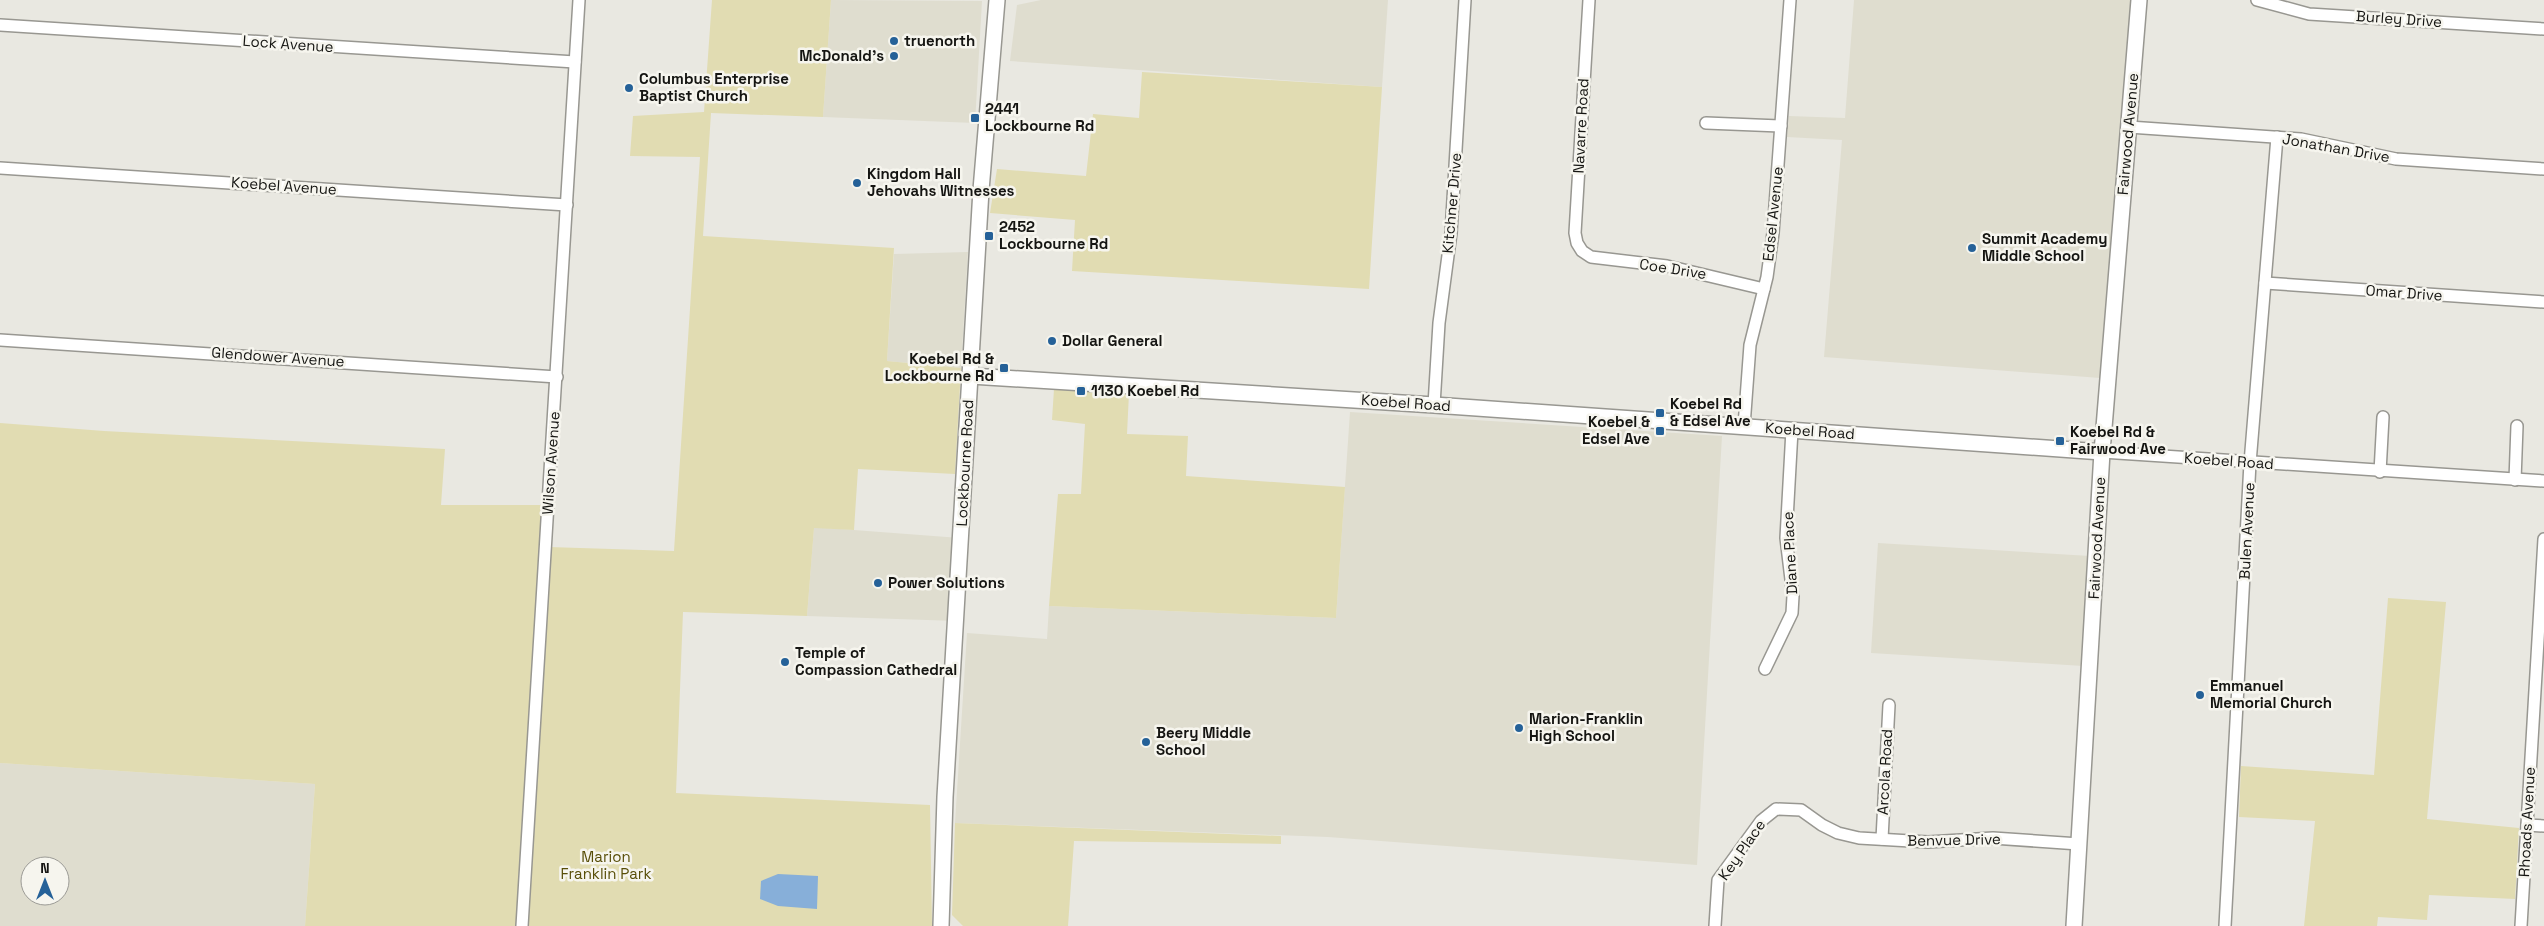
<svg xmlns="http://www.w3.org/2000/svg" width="2544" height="926" font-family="'Space Grotesk',sans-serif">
<rect width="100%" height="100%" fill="#e9e8e1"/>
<g fill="#dfddcf" fill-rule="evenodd">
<polygon points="831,0 982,1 975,123 823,117"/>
<polygon points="1041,0 1388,0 1382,87 1010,61 1017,5"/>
<polygon points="1854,0 2132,0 2100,378 1824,357 1842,140 1787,137 1789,116 1845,118"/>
<polygon points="968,252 961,368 887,361 894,254"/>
<polygon points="1350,412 1722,436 1697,865 1328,837 955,823 967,633 1047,639 1049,606 1336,618"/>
<polygon points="814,527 960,538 957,621 807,616"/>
<polygon points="1878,543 2090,556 2083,666 1871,653"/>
<path d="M0 763 315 784 305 926H0ZM30 866H60V896H30Z"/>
</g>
<g fill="#e1dcb2">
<polygon points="712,0 831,0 823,117 711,113 703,236 894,248 887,361 961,368 955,474 858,469 854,530 814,528 807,616 683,612 676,793 930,805 932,926 528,926 549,547 674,551 700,157 630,156 633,116 704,112"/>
<polygon points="1142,72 1382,87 1369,289 1072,271 1075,220 990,213 997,169 1086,176 1093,114 1139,118"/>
<polygon points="1054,389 1129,393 1127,434 1188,436 1186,476 1345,487 1336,618 1049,606 1058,494 1081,494 1085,424 1052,420"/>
<polygon points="0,423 104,431 445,449 441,505 543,505 520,926 305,926 315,784 0,763"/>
<polygon points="2388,598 2446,602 2427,819 2519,828 2515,899 2429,895 2427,920 2378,917 2377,926 2304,926 2315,821 2239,817 2241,766 2374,775"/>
<polygon points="955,823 1281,836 1281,844 1074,841 1068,926 963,926 952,915"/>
</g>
<polygon fill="#87afd9" points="778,874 818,876 817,909 778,906 760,899 761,881"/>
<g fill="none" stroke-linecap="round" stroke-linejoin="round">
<defs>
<g id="street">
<polyline points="1589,0 1575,233 1577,243 1582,251 1591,257 1667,266 1764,289"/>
<polyline points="2257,0 2309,14 2544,29"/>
<polyline points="0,25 575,62"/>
<polyline points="1706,123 1781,126"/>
<polyline points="2129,127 2301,139 2396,159 2544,169"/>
<polyline points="0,168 567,205"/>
<polyline points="2265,283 2544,302"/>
<polyline points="0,340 557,377"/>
<polyline points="1434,405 1439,323 1451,233 1465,0"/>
<polyline points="1744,426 1750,345 1767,277 1773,233 1790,0"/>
<polyline points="2102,452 2544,481"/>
<polyline points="2380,472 2383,417"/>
<polyline points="2515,480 2517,426"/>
<polyline points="1765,669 1792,613 1793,596 1786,538 1792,430"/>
<polyline points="2527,825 2544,826"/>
<polyline points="1882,839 1889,705"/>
<polyline points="522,926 579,0"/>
<polyline points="1715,926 1718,880 1761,821 1776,809 1801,810 1822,825 1838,833 1859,838 1928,842 1993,838 2079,844"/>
<polyline points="2225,926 2250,463 2277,137"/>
<polyline points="2521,926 2544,539"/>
</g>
<g id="secondary">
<polyline points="971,376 1434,405 2102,452"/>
<polyline points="941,926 945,797 981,190 997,0"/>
<polyline points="2074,926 2102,452 2139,0"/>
</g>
</defs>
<use href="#street" stroke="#989791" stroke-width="14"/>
<use href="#secondary" stroke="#989791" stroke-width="18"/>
<use href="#street" stroke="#fff" stroke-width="11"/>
<use href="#secondary" stroke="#fff" stroke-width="15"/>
</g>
<g fill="#256198" stroke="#f6f5ee" stroke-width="2">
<circle cx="894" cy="41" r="5"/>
<circle cx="894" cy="56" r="5"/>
<circle cx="629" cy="88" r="5"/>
<rect x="970" y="113" width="10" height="10" rx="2.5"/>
<circle cx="857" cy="183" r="5"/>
<rect x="984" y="231" width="10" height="10" rx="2.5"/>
<circle cx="1972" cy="248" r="5"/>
<circle cx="1052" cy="341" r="5"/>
<rect x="999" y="363" width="10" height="10" rx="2.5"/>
<rect x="1076" y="386" width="10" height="10" rx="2.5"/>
<rect x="1655" y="408" width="10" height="10" rx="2.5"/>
<rect x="1655" y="426" width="10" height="10" rx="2.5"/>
<rect x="2055" y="436" width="10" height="10" rx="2.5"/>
<circle cx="878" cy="583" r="5"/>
<circle cx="785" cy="662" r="5"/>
<circle cx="2200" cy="695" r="5"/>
<circle cx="1519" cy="728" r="5"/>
<circle cx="1146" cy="742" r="5"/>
</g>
<g text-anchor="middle" stroke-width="5" stroke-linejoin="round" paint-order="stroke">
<g font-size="15" fill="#151512" stroke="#f6f5ee">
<text transform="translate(2399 19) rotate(4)" y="5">Burley Drive</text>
<text transform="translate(288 44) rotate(4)" y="5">Lock Avenue</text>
<text transform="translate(1581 126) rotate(-87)" y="5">Navarre Road</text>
<text transform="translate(2128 134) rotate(-85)" y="5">Fairwood Avenue</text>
<text transform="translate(2336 148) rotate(10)" y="5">Jonathan Drive</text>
<text transform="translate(284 186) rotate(4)" y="5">Koebel Avenue</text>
<text transform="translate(1452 203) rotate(-85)" y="5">Kitchner Drive</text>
<text transform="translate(1773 214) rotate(-84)" y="5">Edsel Avenue</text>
<text transform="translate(1673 269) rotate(9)" y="5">Coe Drive</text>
<text transform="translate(2404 293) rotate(4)" y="5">Omar Drive</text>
<text transform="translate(278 357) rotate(4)" y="5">Glendower Avenue</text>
<text transform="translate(1406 403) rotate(4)" y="5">Koebel Road</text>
<text transform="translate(1810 431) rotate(4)" y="5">Koebel Road</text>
<text transform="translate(2229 461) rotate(4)" y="5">Koebel Road</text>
<text transform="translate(551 463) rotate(-86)" y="5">Wilson Avenue</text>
<text transform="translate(965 463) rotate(-87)" y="5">Lockbourne Road</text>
<text transform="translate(2247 531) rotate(-87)" y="5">Bulen Avenue</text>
<text transform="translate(2097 538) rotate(-87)" y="5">Fairwood Avenue</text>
<text transform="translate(1790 553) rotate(-93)" y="5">Diane Place</text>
<text transform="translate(1885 772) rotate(-87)" y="5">Arcola Road</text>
<text transform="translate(2527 822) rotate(-87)" y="5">Rhoads Avenue</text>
<text transform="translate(1954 840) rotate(-1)" y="5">Benvue Drive</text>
<text transform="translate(1742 850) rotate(-55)" y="5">Key Place</text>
</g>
<g font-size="15" font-weight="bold" fill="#151512" stroke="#f6f5ee" text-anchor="start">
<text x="904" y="46">truenorth</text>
<text x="884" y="61" text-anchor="end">McDonald's</text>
<text x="639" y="84">Columbus Enterprise<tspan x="639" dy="17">Baptist Church</tspan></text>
<text x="985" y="114">2441<tspan x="985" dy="17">Lockbourne Rd</tspan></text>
<text x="867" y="179">Kingdom Hall<tspan x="867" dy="17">Jehovahs Witnesses</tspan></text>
<text x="999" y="232">2452<tspan x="999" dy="17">Lockbourne Rd</tspan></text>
<text x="1982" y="244">Summit Academy<tspan x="1982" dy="17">Middle School</tspan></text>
<text x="1062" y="346">Dollar General</text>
<text x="994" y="364" text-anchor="end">Koebel Rd &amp;<tspan x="994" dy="17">Lockbourne Rd</tspan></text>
<text x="1091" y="396">1130 Koebel Rd</text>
<text x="1670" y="409">Koebel Rd<tspan x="1670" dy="17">&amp; Edsel Ave</tspan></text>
<text x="1650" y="427" text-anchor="end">Koebel &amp;<tspan x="1650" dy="17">Edsel Ave</tspan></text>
<text x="2070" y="437">Koebel Rd &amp;<tspan x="2070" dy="17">Fairwood Ave</tspan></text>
<text x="888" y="588">Power Solutions</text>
<text x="795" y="658">Temple of<tspan x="795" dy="17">Compassion Cathedral</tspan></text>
<text x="2210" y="691">Emmanuel<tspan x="2210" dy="17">Memorial Church</tspan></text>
<text x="1529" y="724">Marion-Franklin<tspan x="1529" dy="17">High School</tspan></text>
<text x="1156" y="738">Beery Middle<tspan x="1156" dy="17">School</tspan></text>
</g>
<g font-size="15" fill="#584e08" stroke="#f6f5ee">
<text x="606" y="862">Marion<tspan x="606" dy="17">Franklin Park</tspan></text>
</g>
</g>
<g transform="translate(45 881)"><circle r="24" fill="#f6f5ee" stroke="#9c9b96"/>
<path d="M0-4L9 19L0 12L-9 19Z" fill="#256198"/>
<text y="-8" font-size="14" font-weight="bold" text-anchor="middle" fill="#151512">N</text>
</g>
</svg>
